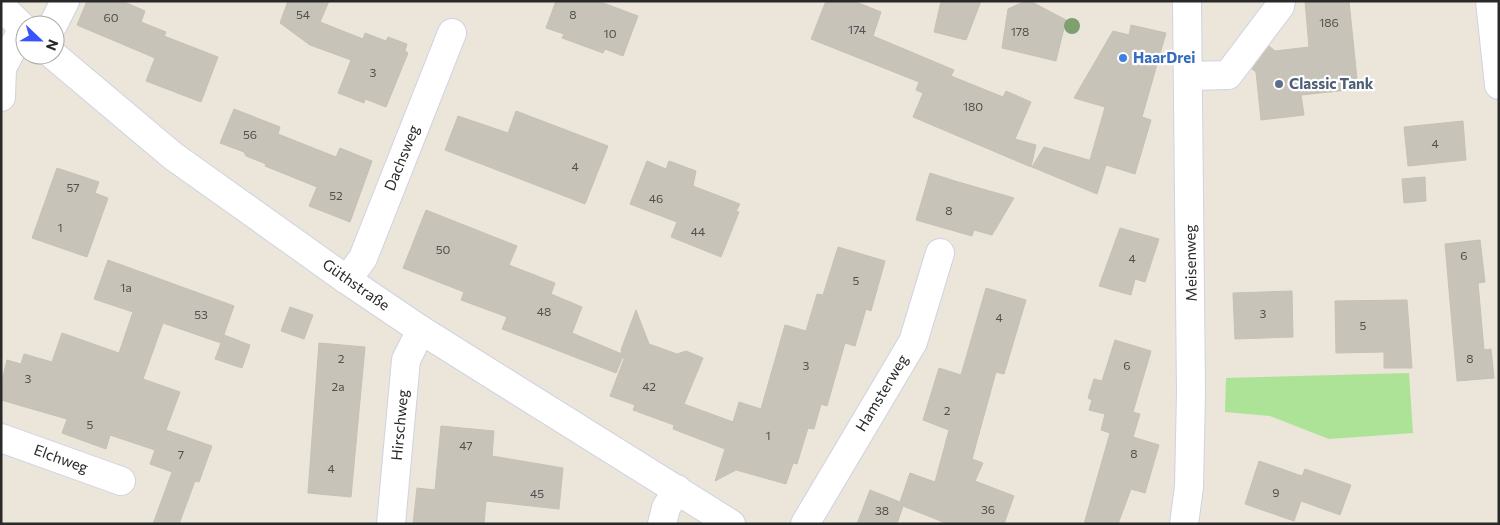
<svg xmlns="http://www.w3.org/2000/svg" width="1500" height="525" font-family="Commissioner,sans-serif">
<rect width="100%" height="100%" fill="#ebe5da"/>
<polygon fill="#ace396" points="1409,373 1413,433 1329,439 1270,416 1225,412 1226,378"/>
<g fill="#c7c3b9" stroke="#c7c1b4">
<polygon points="87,1 122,1 145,11 141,22 166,32 164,36 218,57 201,102 146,81 155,58 77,25"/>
<polygon points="288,1 329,1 320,22 363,39 365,33 386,41 388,37 407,44 405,51 408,53 386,107 365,99 364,103 338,93 351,60 310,45 280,23"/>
<polygon points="556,1 598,1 638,16 623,56 605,49 603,53 562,38 564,34 546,28"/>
<polygon points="826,1 854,1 881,12 873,36 954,70 951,76 1003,97 1006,91 1031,102 1015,139 1036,145 1031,167 913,117 923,93 916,90 919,82 811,39"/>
<polygon points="941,1 981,1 966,40 934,32"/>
<polygon points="1025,1 1030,1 1066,20 1056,61 1002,48 1008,9"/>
<polygon points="1305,1 1349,1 1358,89 1301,95 1304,115 1261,120 1256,72 1252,69 1269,46 1275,51 1309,47"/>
<polygon points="1131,25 1166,33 1142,117 1151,120 1135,174 1090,160 1105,107 1074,98 1113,31 1129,35"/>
<polygon points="234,109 280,127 278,134 336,157 340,148 372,161 350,222 309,206 317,187 265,166 266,164 246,156 244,152 220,143"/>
<polygon points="516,111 608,146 585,204 445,150 458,116 508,133"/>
<polygon points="1463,121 1466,160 1408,166 1404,127"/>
<polygon points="1044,147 1106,165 1097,194 1032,167"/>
<polygon points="647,161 666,169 669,161 696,171 693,186 740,204 736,211 739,212 721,257 671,237 677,222 630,204"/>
<polygon points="57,168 99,182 95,193 108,198 87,257 32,238"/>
<polygon points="930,173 955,181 1014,198 992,235 974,230 972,236 916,220"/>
<polygon points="1425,177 1426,201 1404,203 1402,179"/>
<polygon points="426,210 517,246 509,265 555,283 551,294 582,307 572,333 622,354 621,350 636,310 649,344 677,354 686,351 703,358 684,404 733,422 739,402 761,409 785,325 806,331 817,294 823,295 838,247 885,261 871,311 866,309 855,346 845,343 827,406 821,404 814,429 808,428 797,464 793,463 786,484 736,470 715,481 725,449 673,429 674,425 633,410 635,405 610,396 624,359 623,356 616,373 502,329 507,317 461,300 464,292 403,268"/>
<polygon points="1120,228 1159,239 1145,282 1135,279 1131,295 1099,286"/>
<polygon points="1480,240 1485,282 1478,283 1484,350 1491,349 1494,378 1457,381 1445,244"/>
<polygon points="108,260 234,306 221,343 163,323 143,379 180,392 166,430 212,446 199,482 195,481 179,524 153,524 172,472 150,464 155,450 110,435 106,449 62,433 67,419 1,400 1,385 7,360 21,364 24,354 52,362 62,333 119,353 133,312 94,299"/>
<polygon points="986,288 1026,300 1004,374 996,372 972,459 983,463 975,481 1014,496 1004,524 948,524 903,506 897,524 857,524 870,490 900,502 910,473 935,482 949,430 923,420 939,368 961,375"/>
<polygon points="1292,291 1293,337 1235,339 1233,293"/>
<polygon points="1407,300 1412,368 1384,368 1384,352 1336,353 1335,301"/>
<polygon points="290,307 313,315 304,339 281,331"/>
<polygon points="224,335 250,345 242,368 215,359"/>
<polygon points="1115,340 1151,351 1133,412 1140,414 1133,437 1159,445 1145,493 1131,489 1118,524 1084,524 1110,433 1101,430 1105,414 1089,410 1092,400 1088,398 1094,379 1102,381"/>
<polygon points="319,343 365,347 351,497 308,493"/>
<polygon points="441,426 494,431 492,456 563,468 559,509 486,501 484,524 413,524 417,488 435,490"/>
<polygon points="1259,461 1302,476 1305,469 1351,485 1340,515 1301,501 1294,521 1245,504"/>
</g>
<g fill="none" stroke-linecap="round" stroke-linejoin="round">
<defs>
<g id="minor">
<polyline points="1490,1 1499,85"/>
<polyline points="1,6 25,30"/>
<polyline points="53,25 65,1"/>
<polyline points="53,55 173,156 347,280 421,330 731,524"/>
<polyline points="1189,76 1228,75 1280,6 1281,1"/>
<polyline points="1,97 2,68 23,28"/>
<polyline points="347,280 363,258 452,33"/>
<polyline points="1,438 121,481"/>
<polyline points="391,524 406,360 421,330"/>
<polyline points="662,524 666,508 677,489"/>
<polyline points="805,524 913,342 940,253"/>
<polyline points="1184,524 1189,487 1191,392 1187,1"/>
</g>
</defs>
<use href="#minor" stroke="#d0d2e2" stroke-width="30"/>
<use href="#minor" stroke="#fff" stroke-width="28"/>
</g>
<circle fill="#7e9f70" cx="1072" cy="26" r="8"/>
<circle fill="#3f7fe0" stroke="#fff" stroke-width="2" cx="1123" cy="58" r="5"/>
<circle fill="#5c6f8a" stroke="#fff" stroke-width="2" cx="1279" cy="84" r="5"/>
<g text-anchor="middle" stroke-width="4.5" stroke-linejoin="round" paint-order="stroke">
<g font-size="12" fill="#50504d">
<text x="303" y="19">54</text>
<text x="573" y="19">8</text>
<text x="111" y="22">60</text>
<text x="1329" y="27">186</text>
<text x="857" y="34">174</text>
<text x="1020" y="36">178</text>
<text x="610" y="38">10</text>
<text x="373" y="77">3</text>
<text x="973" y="111">180</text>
<text x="250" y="139">56</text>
<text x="1435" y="148">4</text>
<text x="575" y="171">4</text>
<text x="73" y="192">57</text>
<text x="336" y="200">52</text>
<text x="656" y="203">46</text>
<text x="949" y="215">8</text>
<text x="60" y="232">1</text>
<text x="698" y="236">44</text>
<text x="443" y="254">50</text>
<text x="1464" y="260">6</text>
<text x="1132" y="263">4</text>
<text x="856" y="285">5</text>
<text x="126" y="292">1a</text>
<text x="544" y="316">48</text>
<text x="1263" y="318">3</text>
<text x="201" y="319">53</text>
<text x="999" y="322">4</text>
<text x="1363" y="330">5</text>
<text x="341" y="363">2</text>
<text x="1470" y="363">8</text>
<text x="806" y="370">3</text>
<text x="1127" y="370">6</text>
<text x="28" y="383">3</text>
<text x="338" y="391">2a</text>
<text x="649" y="391">42</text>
<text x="947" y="415">2</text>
<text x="90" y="429">5</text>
<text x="768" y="440">1</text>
<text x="466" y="450">47</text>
<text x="1134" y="458">8</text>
<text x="181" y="459">7</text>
<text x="331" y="473">4</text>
<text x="1276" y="497">9</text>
<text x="537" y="498">45</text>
<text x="988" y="514">36</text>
<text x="882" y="515">38</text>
</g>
<g font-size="15" font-weight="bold" fill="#366cbe" stroke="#fff" text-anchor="start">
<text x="1133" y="63">HaarDrei</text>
</g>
<g font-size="15" font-weight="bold" fill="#4e5e75" stroke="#fff" text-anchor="start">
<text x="1289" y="89">Classic Tank</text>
</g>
<g font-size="15" fill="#292929" stroke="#fff">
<text transform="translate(402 158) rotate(-68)" y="5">Dachsweg</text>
<text transform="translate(1191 263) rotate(-91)" y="5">Meisenweg</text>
<text transform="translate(356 285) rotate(35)" y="5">Güthstraße</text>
<text transform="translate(882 393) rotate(-59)" y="5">Hamsterweg</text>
<text transform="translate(400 425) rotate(-85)" y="5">Hirschweg</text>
<text transform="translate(61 459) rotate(20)" y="5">Elchweg</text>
</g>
</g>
<rect width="1500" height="525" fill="none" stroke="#292929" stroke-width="5"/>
<g transform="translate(40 40) rotate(112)"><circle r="24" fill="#ffffff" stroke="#a9a9a9"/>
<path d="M0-4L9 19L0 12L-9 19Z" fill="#3853fb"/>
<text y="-8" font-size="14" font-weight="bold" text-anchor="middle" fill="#292929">N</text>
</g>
</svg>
